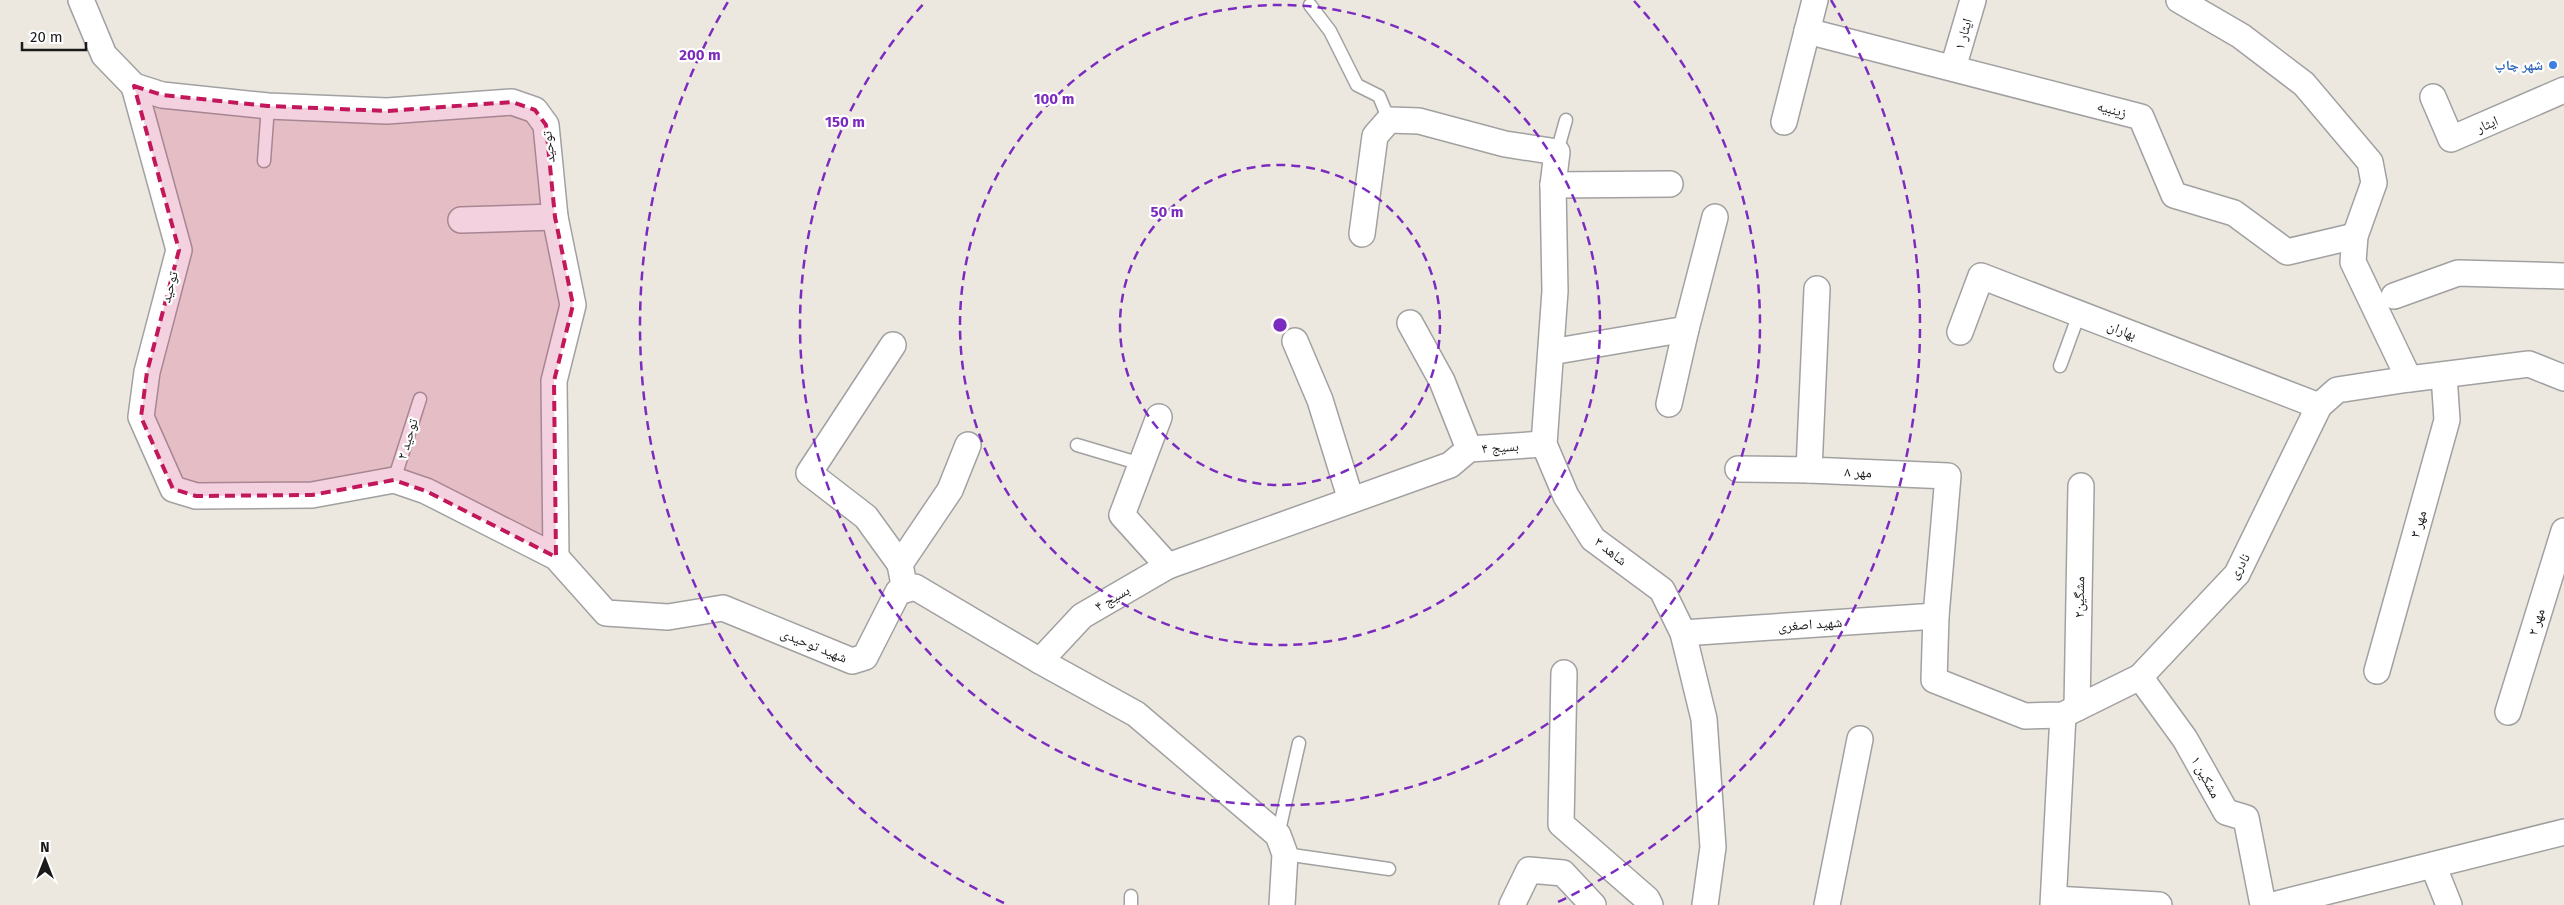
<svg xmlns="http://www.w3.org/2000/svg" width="2564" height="905" font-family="'Fira Sans','Noto Naskh Arabic',sans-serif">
<rect width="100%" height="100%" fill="#ede8df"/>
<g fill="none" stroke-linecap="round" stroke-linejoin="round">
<defs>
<g id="service">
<polyline points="1310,5 1330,31 1357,85 1379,96 1389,120"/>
<polyline points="1557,152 1566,120"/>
<polyline points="264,161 268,106"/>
<polyline points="2060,366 2079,314"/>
<polyline points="1077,445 1141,464"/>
<polyline points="394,480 420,399"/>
<polyline points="1278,835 1299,743"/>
<polyline points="1285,854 1389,869"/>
<polyline points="1131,905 1131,896"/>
</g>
<g id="minor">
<polyline points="81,0 104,55 134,86 162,95 268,106 387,111 512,102 535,110 546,125 555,217 573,305 554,381 556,557"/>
<polyline points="2179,0 2241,36 2304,84 2370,162 2374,183 2355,236 2353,262 2409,379"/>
<polyline points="1807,31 2141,117 2174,195 2234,213 2287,252 2355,236"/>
<polyline points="1953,68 1973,0"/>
<polyline points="134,86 179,250 147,372 141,417 173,489 196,496 312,495 394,480 426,491 556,557 606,613 668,617 723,608 852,661 865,657 898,592 915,587 1040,661"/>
<polyline points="2433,97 2451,139 2564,90"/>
<polyline points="1784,122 1815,0"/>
<polyline points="1553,185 1670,184"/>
<polyline points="461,220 555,217"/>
<polyline points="1362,234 1375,136 1389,120 1419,121 1505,144 1557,152 1553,185 1555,291 1544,444 1566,496 1593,539 1662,590 1683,633 1704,719 1713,847 1705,905"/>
<polyline points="1817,289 1809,470 1948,476 1936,616 1934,680 2025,716 2063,715 2140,677 2237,574 2319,406 2337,390 2409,379 2529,364 2564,378"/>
<polyline points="2394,296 2458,273 2564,276"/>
<polyline points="1410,323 1442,381 1469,449"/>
<polyline points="1960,332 1981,276 2319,406"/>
<polyline points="1295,341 1320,400 1351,500"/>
<polyline points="893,345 809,473 866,517 900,564"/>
<polyline points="1551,352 1686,329 1715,217"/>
<polyline points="1669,404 1686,329"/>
<polyline points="1159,417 1122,515 1168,566"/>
<polyline points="1738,469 1809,470"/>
<polyline points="903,580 900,564 950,490 968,445"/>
<polyline points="1683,633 1936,616"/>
<polyline points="2377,671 2447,420 2444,375"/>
<polyline points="1564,673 1561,824 1647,899 1650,905"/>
<polyline points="2140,677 2185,739 2226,812 2246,818 2263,905"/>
<polyline points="2077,708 2081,486"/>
<polyline points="2508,712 2564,531"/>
<polyline points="2433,865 2449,905"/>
<polyline points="2054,899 2159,905"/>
<polyline points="1282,905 1285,854 1278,835 1136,714 1040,661 1082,616 1168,566 1450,465 1469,449 1544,444"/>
<polyline points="1512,905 1529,870 1563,873 1593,905"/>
<polyline points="1827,905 1860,739"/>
<polyline points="2053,905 2063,715"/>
<polyline points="2273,905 2564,832"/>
</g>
</defs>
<use href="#service" stroke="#a1a1a1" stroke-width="15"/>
<use href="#minor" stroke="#a1a1a1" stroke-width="28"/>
<use href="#service" stroke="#fff" stroke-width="12"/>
<use href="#minor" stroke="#fff" stroke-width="25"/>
</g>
<path fill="#c2185b" fill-opacity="0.2" stroke="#c2185b" stroke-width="4" stroke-dasharray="10 6" stroke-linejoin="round" d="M134 86 162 95 268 106 387 111 512 102 535 110 546 125 555 217 573 305 554 381 556 557 426 491 394 480 312 495 196 496 173 489 141 417 147 372 179 250Z"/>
<g fill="none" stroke="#7b2cbf" stroke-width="2.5" stroke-dasharray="9 6">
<circle cx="1280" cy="325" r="160"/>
<circle cx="1280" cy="325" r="320"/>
<path d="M1634 1A480 480 0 1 1 926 1"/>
<path d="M1004 903A640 640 0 0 1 729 0M1831 0A640 640 0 0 1 1556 903"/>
</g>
<circle fill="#3f7fe0" stroke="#fff" stroke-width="2" cx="2553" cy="65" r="5"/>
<g text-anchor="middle" stroke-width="4.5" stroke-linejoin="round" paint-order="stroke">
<g font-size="14" fill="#1a1a1a" stroke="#fff">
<text transform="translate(1963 34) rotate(-74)" y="5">ایثار ۱</text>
<text transform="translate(2112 109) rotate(15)" y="5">زینبیه</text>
<text transform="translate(2487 124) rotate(-23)" y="5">ایثار</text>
<text transform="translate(548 147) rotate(-96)" y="5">توحید</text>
<text transform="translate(169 287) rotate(-75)" y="5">توحید</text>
<text transform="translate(2122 330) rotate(21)" y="5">بهاران</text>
<text transform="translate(407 439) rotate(-73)" y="5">توحید ۲</text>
<text transform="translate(1500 447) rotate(-4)" y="5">بسیج ۴</text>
<text transform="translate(1858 472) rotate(2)" y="5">مهر ۸</text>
<text transform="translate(2418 524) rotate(-74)" y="5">مهر ۳</text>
<text transform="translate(1611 551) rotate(38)" y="5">شاهد ۳</text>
<text transform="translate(2239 566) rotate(-58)" y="5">نادری</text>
<text transform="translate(2079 597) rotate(-89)" y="5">مشگین۲</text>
<text transform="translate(1112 598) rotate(-30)" y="5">بسیج ۴</text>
<text transform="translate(2536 622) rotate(-73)" y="5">مهر ۲</text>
<text transform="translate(1810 624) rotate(-4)" y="5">شهید اصغری</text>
<text transform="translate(814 645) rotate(22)" y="5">شهید توحیدی</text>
<text transform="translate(2206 777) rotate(61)" y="5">مشکین ۱</text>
</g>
<g font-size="14" font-weight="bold" fill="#366cbe" stroke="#fff" text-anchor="end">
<text x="2543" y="70">شهر چاپ</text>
</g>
</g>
<circle cx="1280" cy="325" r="8" fill="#7b2cbf" stroke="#fff" stroke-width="2.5"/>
<g font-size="15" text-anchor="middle" font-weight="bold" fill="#7b2cbf" stroke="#fff" stroke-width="4.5" stroke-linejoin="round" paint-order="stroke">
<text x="700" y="60">200 m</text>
<text x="1054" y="104">100 m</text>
<text x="845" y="127">150 m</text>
<text x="1167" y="217">50 m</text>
</g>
<g transform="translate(45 860)" stroke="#ffffff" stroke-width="4" paint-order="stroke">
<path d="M0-4L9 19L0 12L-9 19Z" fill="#1a1a1a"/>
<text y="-8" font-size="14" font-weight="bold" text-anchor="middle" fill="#1a1a1a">N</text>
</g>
<path d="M22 42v8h64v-8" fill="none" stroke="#1a1a1a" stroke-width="2.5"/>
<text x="30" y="42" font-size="15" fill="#1a1a1a" stroke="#ffffff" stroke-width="4" paint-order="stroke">20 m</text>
</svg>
